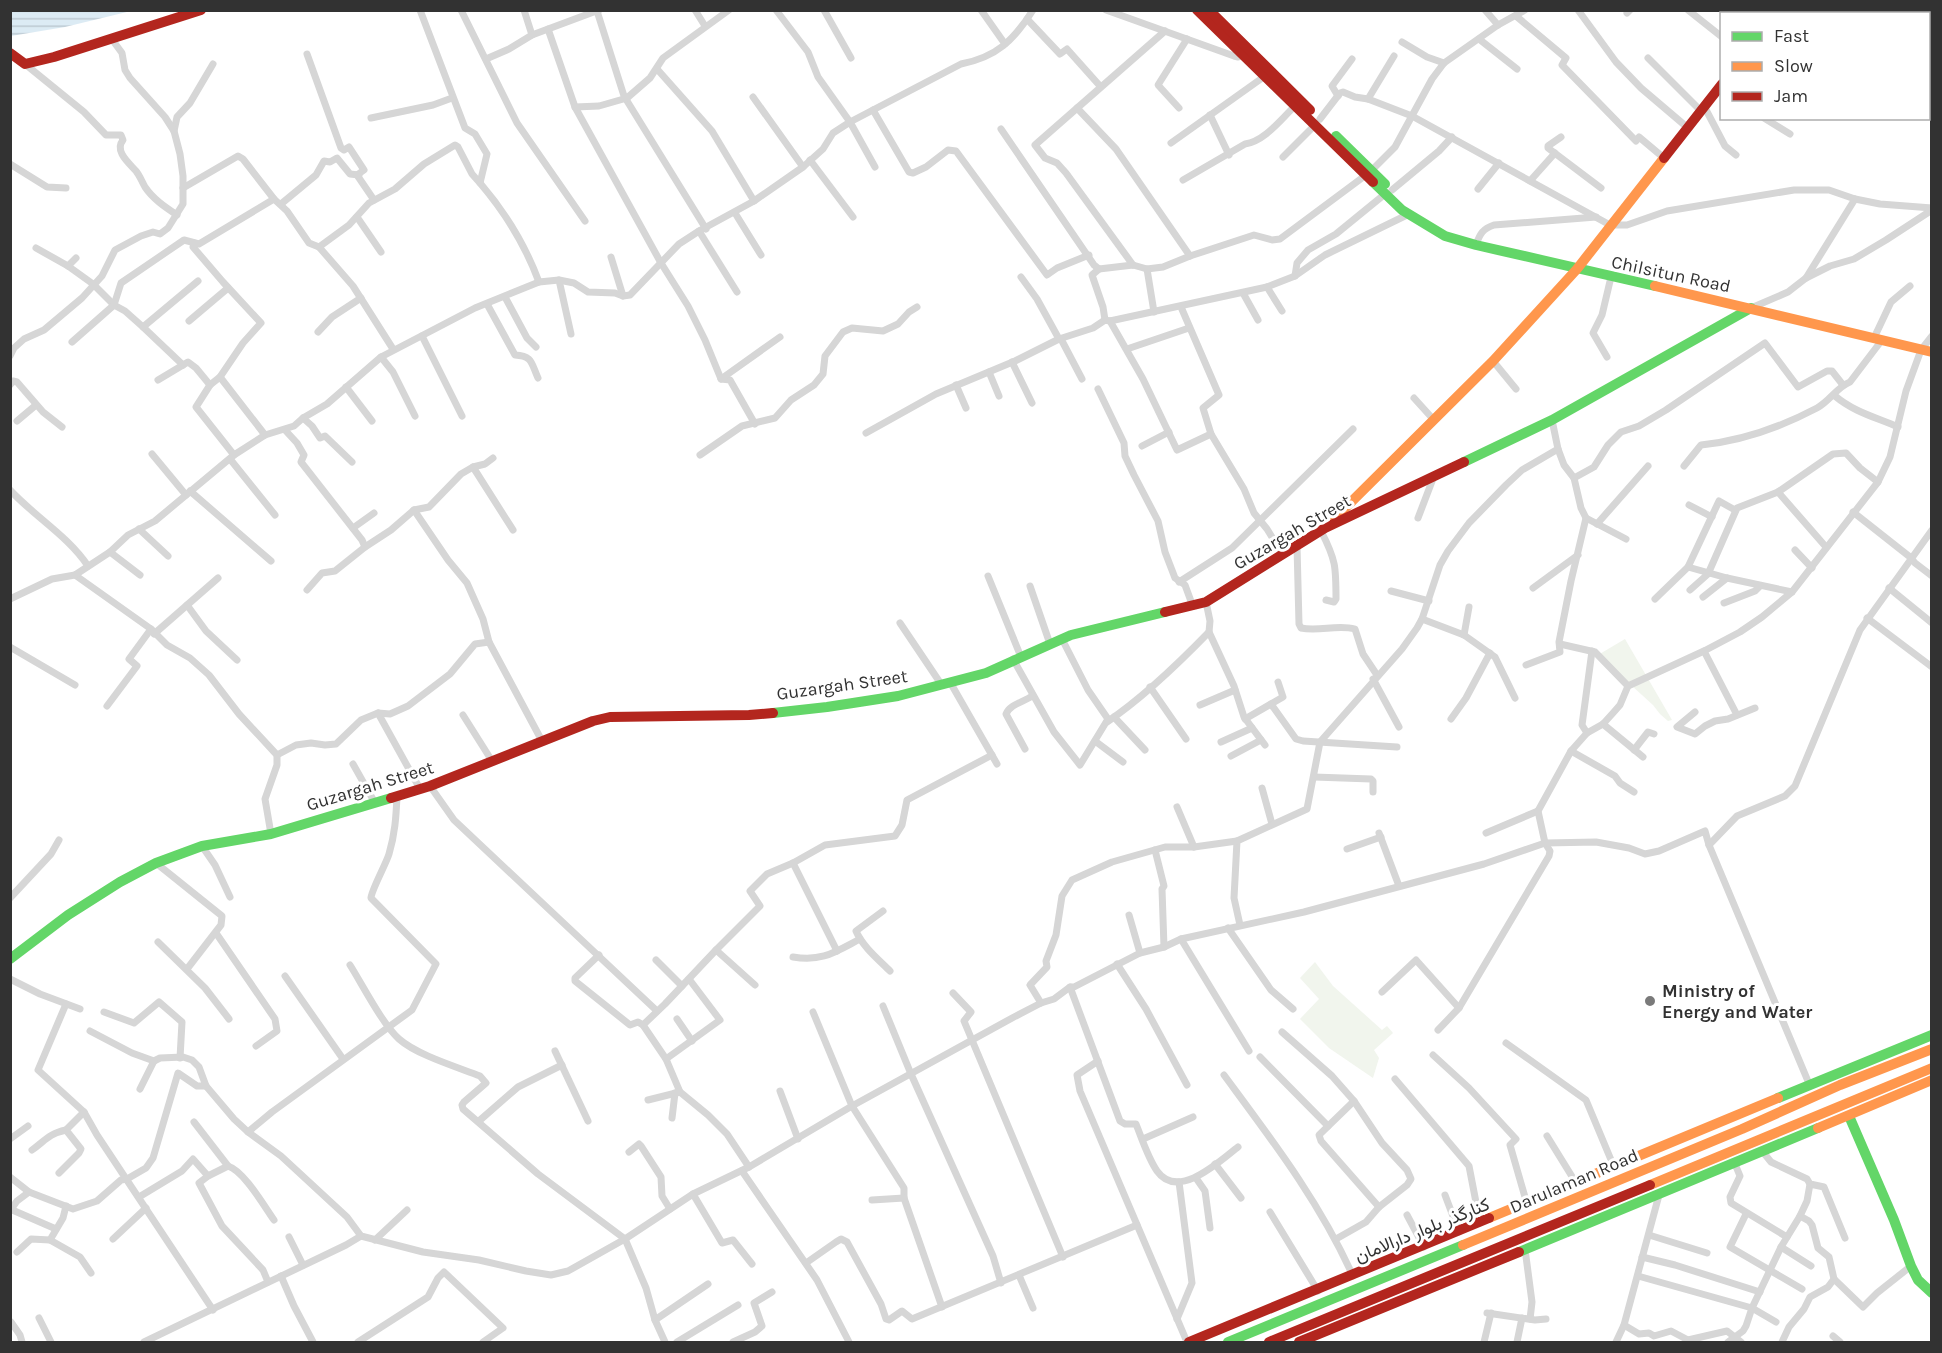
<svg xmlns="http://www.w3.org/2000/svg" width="1942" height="1353" font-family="Karla,Vazirmatn,sans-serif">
<defs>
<pattern id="water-rules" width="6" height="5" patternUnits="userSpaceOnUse" patternTransform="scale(1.5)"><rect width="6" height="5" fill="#dcebf4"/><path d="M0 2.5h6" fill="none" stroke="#bdcad2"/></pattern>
</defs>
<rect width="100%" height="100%" fill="#fff"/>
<g fill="#f1f5ed">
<polygon points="1625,639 1672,720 1668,721 1660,714 1653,705 1598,655"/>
<polygon points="1315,962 1333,986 1382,1030 1387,1026 1393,1033 1374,1050 1379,1058 1373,1078 1329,1048 1300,1019 1319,999 1300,978"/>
</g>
<polygon fill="url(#water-rules)" points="11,10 131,10 131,11 65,27 11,36"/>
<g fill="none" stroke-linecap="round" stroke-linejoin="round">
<g stroke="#d6d6d6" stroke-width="7">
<path d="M420 10 465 128 475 134 487 154 480 183C504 211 526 247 539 282"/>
<polyline points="461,10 517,123 585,221"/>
<polyline points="524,10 532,35"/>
<polyline points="695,10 705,26"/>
<polyline points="776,10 808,52 818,77 850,122 875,167"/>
<polyline points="824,10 851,58"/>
<polyline points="981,10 1005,44"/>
<polyline points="1106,10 1234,56 1238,57 1242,55"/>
<polyline points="1485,10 1498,25"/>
<polyline points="1578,10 1616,62 1641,88 1688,128"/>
<polyline points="1688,10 1722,37"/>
<polyline points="1867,10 1869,14"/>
<polyline points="597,11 624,96 706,229"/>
<polyline points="1627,13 1630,10"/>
<polyline points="1916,14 1916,10"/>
<polyline points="1516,16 1566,58 1562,65 1636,141 1639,137 1664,158"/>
<polyline points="1027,19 1060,54 1067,49 1100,86"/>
<polyline points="548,29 575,107 661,263 688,306 705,340 721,379 730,380 755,424"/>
<polyline points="1479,39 1517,69"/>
<polyline points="1402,42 1427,57 1444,63"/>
<polyline points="307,54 341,148 344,150 349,147 364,170 357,175 374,200"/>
<polyline points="1648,58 1701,111"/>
<polyline points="486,59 509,49 532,35 599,10"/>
<polyline points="1932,60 1932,69"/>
<path d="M25 64 84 112 106 135H121L123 140C114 151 129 163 136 171 140 176 142 182 145 187 153 199 165 207 177 215"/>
<polyline points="657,69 712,131 754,201"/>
<polyline points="1338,96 1332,86 1352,59"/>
<polyline points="753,97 803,167"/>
<polyline points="1368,99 1394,56"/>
<polyline points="1704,106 1725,146 1736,155"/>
<polyline points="575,107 599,106 627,98 650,78 663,58 729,10"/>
<polyline points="1077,108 1116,149 1190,256"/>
<polyline points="1179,108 1158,85 1187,39"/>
<polyline points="873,110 909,172 913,173 926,167 948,150 956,151 1047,275 1057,268 1089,255"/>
<polyline points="1210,115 1229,155"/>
<polyline points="371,118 433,105 452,98"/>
<polyline points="1764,118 1790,134"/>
<polyline points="1320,119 1340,93 1343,92 1355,97 1368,99 1412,116 1610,225 1627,225 1667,211 1794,190 1829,190 1855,199 1880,204 1932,208"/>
<polyline points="1001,129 1094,265 1099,269 1133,265 1147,269 1163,267 1190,256 1254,235 1272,240 1280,239 1366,175"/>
<polyline points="174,131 177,117 190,103 213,64"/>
<polyline points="1561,137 1548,146 1548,148 1601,188"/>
<polyline points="1171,143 1265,76"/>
<polyline points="1283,157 1315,125"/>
<polyline points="810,160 853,217"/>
<polyline points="10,164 47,187 66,188"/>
<polyline points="1372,170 1395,147 1432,79 1444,63 1498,25 1525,10"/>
<path d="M1183 180 1245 144C1265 141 1281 119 1295 106"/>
<polyline points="1530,181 1555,153"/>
<polyline points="183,188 238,156 243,159 274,199 287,211 309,243 319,247 353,286 393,349"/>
<polyline points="1478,189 1499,163"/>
<polyline points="1392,190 1439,151 1452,137"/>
<polyline points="281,204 316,175 324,161 330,162 337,158 350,174 359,175"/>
<polyline points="735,213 761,255"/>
<polyline points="357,217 381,252"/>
<polyline points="699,231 737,292"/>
<polyline points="194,243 193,247 223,282 261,323 243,343 220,377 210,385 196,407 234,455"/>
<path d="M1476 245C1480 233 1483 229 1494 225L1596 217"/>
<polyline points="319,247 349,225 369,203 395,189 424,164 455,145 458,147 472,174 480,183"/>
<polyline points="36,248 68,266 93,284 114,305 125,311 143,327 183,365"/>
<polyline points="611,257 623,296"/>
<polyline points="1133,265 1066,173 1057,163 1045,158 1035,145 1165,31"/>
<polyline points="68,266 76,258"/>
<polyline points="1099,269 1092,275 1103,307 1105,320"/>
<polyline points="1147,269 1154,312"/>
<polyline points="1295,276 1297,263 1308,250 1336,234 1385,194"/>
<polyline points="1021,277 1037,299 1059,339"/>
<polyline points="1806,278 1855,199"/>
<polyline points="559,280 571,334"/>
<polyline points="1267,287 1282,311"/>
<polyline points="1243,293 1258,320"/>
<polyline points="505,297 527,338 536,347"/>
<path d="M487 304 515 355C533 356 531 363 538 378"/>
<polyline points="1181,307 1219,395 1203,408 1211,434 1244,489 1254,513 1267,529 1283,555"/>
<polyline points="1751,308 1788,292 1806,278 1830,266 1854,259 1886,240 1932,210"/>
<polyline points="189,321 228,288"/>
<polyline points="1110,321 1143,379 1177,450 1211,434"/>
<polyline points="143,327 198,281"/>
<polyline points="318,332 332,317 361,298"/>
<polyline points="422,336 462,416"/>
<polyline points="1874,338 1891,302 1910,286"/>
<polyline points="1061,339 1082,379"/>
<polyline points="72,342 114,305 121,283 184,240 199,244 274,199"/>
<polyline points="1127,349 1189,328"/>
<polyline points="10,356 14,348 24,339 44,330 82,298 102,276 115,250 141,236 153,232 160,234 168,228 183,204 183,176 180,154 174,131 165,117 130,78 125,70 122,53 111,38"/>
<polyline points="381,357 393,372 415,416"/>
<polyline points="1607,357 1593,333 1602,315 1611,277"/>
<polyline points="1493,361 1516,389"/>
<polyline points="1012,362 1032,403"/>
<polyline points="989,372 999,396"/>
<polyline points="220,377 265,435"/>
<polyline points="721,379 780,337"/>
<polyline points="158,380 188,362 196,368 210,385"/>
<polyline points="10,385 13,381 17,382 43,412 62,427"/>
<polyline points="956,385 966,408"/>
<polyline points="346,387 372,421"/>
<polyline points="1098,389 1124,443 1125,456 1134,475 1158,521 1165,552 1175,578 1185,585 1192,604"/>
<path d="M1835 396C1854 412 1875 417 1898 427"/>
<polyline points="1414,398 1433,419"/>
<polyline points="303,418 312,426 320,438 325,436 352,462"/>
<polyline points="17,421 36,405"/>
<polyline points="285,430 297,443 304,455 301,462 362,540 365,547 335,571 322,573 307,590"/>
<polyline points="866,433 936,394 1015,361 1059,339 1093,328 1105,320 1110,321 1267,287 1295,276 1325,255 1409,214"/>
<polyline points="1142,446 1169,432"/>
<polyline points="152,454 186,495"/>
<polyline points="700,455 742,426 775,418 791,400 814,385 823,374 825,356 843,332 852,328 883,331 898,324 909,312 917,307"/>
<polyline points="230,459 275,515"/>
<path d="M1684 466 1701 445C1741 441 1781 427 1817 408 1830 401 1837 387 1850 382L1882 340"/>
<polyline points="473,467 513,530"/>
<polyline points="1574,478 1594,467 1608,445 1621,432 1639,426 1666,410 1765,343 1798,387 1827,371 1832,371 1843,385"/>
<path d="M10 490C35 517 68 536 88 566"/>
<polyline points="190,491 271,561"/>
<polyline points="1778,492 1826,547"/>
<polyline points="1689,505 1712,517"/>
<polyline points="414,510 448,560 467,583 483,619 489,642 542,741"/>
<polyline points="1853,512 1910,557 1915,563 1932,576"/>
<polyline points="1418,518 1434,476"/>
<polyline points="1586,518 1626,539"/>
<polyline points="1597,524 1648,466"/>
<polyline points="353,528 374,513"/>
<polyline points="139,529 168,556"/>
<path d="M1321 531C1336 560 1336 567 1336 599L1334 602 1326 600"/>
<path d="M1297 546 1299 624 1301 628C1319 632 1337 624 1355 629L1363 654 1377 675"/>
<polyline points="365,547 391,530 414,510 429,507 461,474 473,467 485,464 493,458"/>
<polyline points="1795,550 1812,568"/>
<polyline points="110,552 140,575"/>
<polyline points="1688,567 1727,578 1792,592"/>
<polyline points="75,575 151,629 167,645 190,658 209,675 239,714 277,755 277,765 265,799 271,834"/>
<polyline points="988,576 1021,657"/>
<polyline points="1179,582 1232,548 1353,429"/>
<polyline points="1030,586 1050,644"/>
<polyline points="1533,588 1578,555"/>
<polyline points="1889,588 1932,623"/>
<polyline points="1690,590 1708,574 1737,508 1778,492 1833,454 1846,453 1860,468 1878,482"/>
<polyline points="1391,591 1429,601"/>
<polyline points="1703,597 1727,578"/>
<path d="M10 599 52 579 75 575 110 552 128 535 155 521 234 455 265 435 294 426 303 418 327 404 381 357 475 308 539 282 559 280 574 283 588 292 615 293 623 296 630 295 679 244 699 231 754 201 803 167 823 149 833 133 850 122 961 64C997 57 1014 40 1033 10"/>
<polyline points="1655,599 1688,567 1719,501 1735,510"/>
<polyline points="1206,602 1210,621 1209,632 1234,686 1244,717 1265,745"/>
<polyline points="1724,603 1755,591 1760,586"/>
<polyline points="187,605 206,631 237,660"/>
<polyline points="1867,618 1932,667"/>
<polyline points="1422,619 1464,635 1495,657 1515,698"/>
<polyline points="900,623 941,684"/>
<polyline points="154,634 218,578"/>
<polyline points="1464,635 1469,607"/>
<polyline points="1560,644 1595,652 1628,686"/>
<polyline points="10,647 75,685"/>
<polyline points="1704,651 1737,715"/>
<polyline points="1013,659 1054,732 1080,765 1108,719 1088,690 1062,639"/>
<polyline points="1526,665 1560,652 1559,642 1571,581 1586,518 1581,508 1574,478 1564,465 1558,449 1552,420"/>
<polyline points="1373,679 1399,727"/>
<polyline points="950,682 997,764"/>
<polyline points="1150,687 1186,739"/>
<polyline points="1271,704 1296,739 1303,741 1397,747"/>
<polyline points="1200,705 1235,690"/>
<polyline points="107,706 137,666 129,659 151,629"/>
<polyline points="1695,712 1677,727 1695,734 1705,726 1715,721 1728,719 1755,708"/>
<polyline points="378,713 420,789"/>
<polyline points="463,715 492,761"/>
<polyline points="1114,717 1145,750"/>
<polyline points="1245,719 1283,697 1278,682"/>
<polyline points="1451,719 1466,698 1490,653"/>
<path d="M1107 722C1144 697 1178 664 1209 632"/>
<polyline points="1603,724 1643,757"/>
<polyline points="1587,733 1582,725 1592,651"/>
<polyline points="1095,741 1123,762"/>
<polyline points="1221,742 1252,728"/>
<path d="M1025 749 1006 714C1010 704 1024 702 1032 696"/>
<polyline points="1634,750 1648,732 1654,734"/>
<polyline points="1571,751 1615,776 1620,783 1634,792"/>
<polyline points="277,755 296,745 311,743 325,745 336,744 361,720 378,713 390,714 408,706 450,674 475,644 489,642"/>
<polyline points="1231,756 1261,740"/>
<polyline points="353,764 375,803"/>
<polyline points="1314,777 1371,779 1373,781 1373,792"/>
<polyline points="430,786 454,820 657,1011"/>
<polyline points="1262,788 1272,824"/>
<polyline points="1177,807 1194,847"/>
<polyline points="1379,833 1399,886"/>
<polyline points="1486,833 1538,811"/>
<polyline points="1709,845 1737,816 1785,796 1795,786 1860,630 1932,530"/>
<polyline points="202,846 215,865 230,897"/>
<polyline points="1347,849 1381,837"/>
<polyline points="1155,850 1164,886 1162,889 1164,947"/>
<polyline points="156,863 222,916 221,925 187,969"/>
<polyline points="793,863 837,951"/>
<polyline points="10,898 51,854 59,840"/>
<path d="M883 911 856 931C863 947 878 959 890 971"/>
<polyline points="1129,915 1140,953"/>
<polyline points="1240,925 1234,898 1237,841 1307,809 1320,742 1402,649 1417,628 1422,619 1440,565 1448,551 1469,523 1506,485 1522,470 1558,449"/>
<polyline points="1228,928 1271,990 1293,1009"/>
<polyline points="216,933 275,1019 277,1031 256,1046"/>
<polyline points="1181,939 1249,1051"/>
<polyline points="158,942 205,988 229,1019"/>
<polyline points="716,950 760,906 750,891 767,874 793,863 825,845 895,836 902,825 907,800 992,755"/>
<polyline points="599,955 575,978 575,981 630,1025 638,1022 643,1025 666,1059 680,1092 708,1115 727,1134 749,1167"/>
<path d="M793 957C822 962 835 952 860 939"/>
<polyline points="656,960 682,986"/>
<polyline points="1117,964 1146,1009 1187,1085"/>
<path d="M350 965C362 984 383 1025 399 1039 417 1055 457 1067 480 1076L486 1083 464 1102 462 1105 463 1109 538 1174 625 1239 646 1288 655 1320 665 1342"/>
<polyline points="285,976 343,1059"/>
<polyline points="10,979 40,994 80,1009"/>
<path d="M1070 987 1120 1121 1125 1124H1136C1142 1139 1148 1158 1157 1171 1178 1201 1220 1161 1238 1147"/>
<polyline points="1382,992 1416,960 1459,1008"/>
<polyline points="953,993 971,1012 964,1021 1063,1257"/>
<polyline points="1041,1003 1030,985 1047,967 1046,961 1056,935 1062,896 1072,880 1112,862 1165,847 1194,847 1237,841"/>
<polyline points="66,1004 38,1070 84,1112 97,1135 213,1310"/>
<polyline points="883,1006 911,1074 993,1256 1001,1283"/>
<polyline points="104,1012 134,1023 159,1002 182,1022 180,1058"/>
<polyline points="813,1012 852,1106 904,1188 904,1198 942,1307"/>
<polyline points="677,1019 692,1041"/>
<polyline points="643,1025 665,1004 716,950 755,985"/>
<polyline points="1438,1030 1459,1008 1549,856 1550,851 1545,843 1538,811 1571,751 1587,733 1603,724 1613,713 1620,705 1628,686 1704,651 1740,632 1762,617 1792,592 1878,482 1890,457 1906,391 1921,350 1932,336"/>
<polyline points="90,1031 132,1053 154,1061 160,1058 183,1057 192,1060 199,1067 206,1086 234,1119 248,1132 281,1156 347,1217 361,1236 423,1252 479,1260 526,1271 551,1275 568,1271 625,1239 693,1194 749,1167 852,1106 1014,1017 1041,1003 1054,999 1070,987 1074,987 1140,953 1164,947 1181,939 1304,912 1484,864 1545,843 1596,842 1629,848 1645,854 1659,851 1705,831 1709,845 1810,1086"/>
<polyline points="1282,1032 1332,1076 1354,1101 1382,1143 1407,1170 1411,1179 1407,1185 1379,1207 1366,1222 1336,1239"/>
<polyline points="1506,1043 1586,1100 1614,1167"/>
<polyline points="555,1051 588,1121"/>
<polyline points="1433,1055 1469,1088 1516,1139 1510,1145 1527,1204"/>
<polyline points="1260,1057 1328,1126"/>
<polyline points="666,1059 720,1020 689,979"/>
<polyline points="1098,1061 1077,1075 1080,1091 1187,1342"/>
<path d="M1224 1075C1272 1140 1319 1201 1353 1276"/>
<polyline points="1395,1079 1469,1166 1480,1223"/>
<polyline points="140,1089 154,1061"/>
<polyline points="780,1091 798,1139"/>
<polyline points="648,1100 680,1092"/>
<polyline points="1354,1101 1319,1135 1321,1141 1379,1207"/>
<polyline points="672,1118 675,1093"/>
<polyline points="479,1121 518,1087 562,1065"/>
<polyline points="194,1122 228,1166"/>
<path d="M248 1132 272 1112 412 1010 436 964 371 898C371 891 386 864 389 854 395 834 396 817 397 797"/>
<polyline points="1547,1136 1576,1183"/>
<polyline points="10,1139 28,1126"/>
<polyline points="1143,1139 1193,1117"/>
<path d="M32 1150C46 1140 48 1134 66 1130"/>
<polyline points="629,1152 639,1144 641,1146 661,1177 662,1196 670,1209"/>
<polyline points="1763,1152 1771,1162 1807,1179 1810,1184 1824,1187 1845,1238"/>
<polyline points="1215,1164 1241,1198"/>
<polyline points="1735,1164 1740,1176 1730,1197 1731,1203 1787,1237"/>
<polyline points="742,1171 817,1280 849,1342"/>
<polyline points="59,1173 79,1153 81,1149 66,1130 84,1112"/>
<polyline points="10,1177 29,1192"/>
<polyline points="1196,1178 1205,1191 1210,1228"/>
<polyline points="693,1194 722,1243 733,1240 752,1264"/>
<polyline points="1445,1195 1459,1232"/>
<polyline points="139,1197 182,1171 193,1159 208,1176"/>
<polyline points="872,1200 904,1198"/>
<polyline points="12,1208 17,1201 29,1192 73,1209 97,1201 121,1180 127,1179 146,1168 153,1158 178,1073 197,1086 206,1086"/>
<polyline points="10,1209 56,1229"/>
<polyline points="1270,1212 1318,1291"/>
<polyline points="1746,1214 1730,1247 1802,1289"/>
<polyline points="1407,1215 1424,1247"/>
<polyline points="1800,1216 1809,1221 1812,1225 1818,1248 1829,1257 1834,1279 1863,1307 1877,1293 1911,1266"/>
<polyline points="1649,1235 1707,1253"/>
<polyline points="289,1237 303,1265"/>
<polyline points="113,1239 146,1208"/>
<polyline points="50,1240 63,1218 66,1206"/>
<polyline points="375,1240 407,1210"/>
<polyline points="1781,1247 1811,1266"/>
<polyline points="1525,1249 1532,1302 1530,1319"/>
<polyline points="17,1252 31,1239 50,1240 80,1257 91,1273"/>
<polyline points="1642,1257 1675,1265 1760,1292"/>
<polyline points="806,1263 836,1242 841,1239 847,1242 881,1304 886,1319 889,1320 902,1311 912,1319 1137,1225"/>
<polyline points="1019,1275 1033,1308"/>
<polyline points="281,1276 294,1306 313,1342"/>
<polyline points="1638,1276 1752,1308 1776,1322"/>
<path d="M268 1282 263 1270 222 1226 199 1183 208 1176 228 1166C244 1171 264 1206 274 1220"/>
<polyline points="1487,1313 1535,1320 1546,1319"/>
<polyline points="39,1318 51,1342"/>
<polyline points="1177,1319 1192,1283 1179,1182"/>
<polyline points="655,1320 708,1284"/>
<polyline points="11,1322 20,1335 22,1342"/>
<polyline points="1624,1325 1639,1334 1649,1333 1654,1336 1671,1331 1688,1340 1727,1331 1741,1342"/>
<polyline points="1833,1336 1840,1342"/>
<polyline points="144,1342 346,1245 361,1236"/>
<polyline points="358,1342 428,1297 438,1278 444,1272 503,1328 483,1342"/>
<polyline points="677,1342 738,1305"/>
<polyline points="733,1342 755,1332 762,1326 754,1303 772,1292"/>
<polyline points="1484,1342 1491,1313"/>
<polyline points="1517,1342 1522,1318"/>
<polyline points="1616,1342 1624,1325 1659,1195"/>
<polyline points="1728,1342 1743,1331 1746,1326 1752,1308 1781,1247 1800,1216 1807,1201 1810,1184"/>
<polyline points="1782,1342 1789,1327 1804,1309 1810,1297 1828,1287 1834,1279"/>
</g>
<g stroke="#63d668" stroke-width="10">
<polyline points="1336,136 1385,184"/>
<polyline points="1373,182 1402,210 1445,236 1476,245 1655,286"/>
<polyline points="1464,462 1552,420 1751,308"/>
<polyline points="773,713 827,707 898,696 986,673 1071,635 1165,612"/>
<polyline points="10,959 68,915 120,882 156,863 202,846 271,834 391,798"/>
<polyline points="1778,1098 1932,1035"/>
<polyline points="1849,1116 1894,1220 1911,1266 1918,1280 1932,1293"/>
<polyline points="1519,1252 1818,1128"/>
<polyline points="1228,1342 1463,1245"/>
</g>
<g stroke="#ff974d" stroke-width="10">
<polyline points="1773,14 1775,10"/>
<polyline points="1655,286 1932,352"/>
<polyline points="1331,522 1493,361 1577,269 1664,158"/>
<polyline points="1818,1128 1932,1080"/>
<polyline points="1650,1185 1932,1068"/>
<polyline points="1489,1218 1778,1098"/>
<polyline points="1463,1245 1742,1129 1840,1085 1932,1049"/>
</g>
<g stroke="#b3261e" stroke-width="10">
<polyline points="1197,10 1373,182"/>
<polyline points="1209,10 1310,110"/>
<polyline points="10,53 25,64 54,57 201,10"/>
<polyline points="1664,158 1722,84"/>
<polyline points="1165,612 1206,602 1325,528 1464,462"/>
<polyline points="391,798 430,786 593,721 610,717 749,715 773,713"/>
<polyline points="1189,1342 1489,1218"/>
<polyline points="1269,1342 1650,1185"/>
<polyline points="1299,1342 1519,1252"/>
</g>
</g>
<circle fill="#7a7a7a" stroke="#fff" stroke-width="2" cx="1650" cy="1001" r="6"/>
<g text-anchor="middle" stroke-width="6" stroke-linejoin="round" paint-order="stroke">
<g font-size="18" fill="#323232" stroke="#fff">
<text transform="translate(1671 274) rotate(12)" y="6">Chilsitun Road</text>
<text transform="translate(1292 532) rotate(-30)" y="6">Guzargah Street</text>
<text transform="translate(842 685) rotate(-8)" y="6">Guzargah Street</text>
<text transform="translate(370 786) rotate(-17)" y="6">Guzargah Street</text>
<text transform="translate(1574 1181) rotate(-23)" y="6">Darulaman Road</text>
<text transform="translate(1422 1230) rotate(-22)" y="6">کنارگذر بلوار دارالامان</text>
</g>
<g font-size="18" font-weight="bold" fill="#323232" stroke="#fff" text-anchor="start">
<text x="1662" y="997">Ministry of<tspan x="1662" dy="21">Energy and Water</tspan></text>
</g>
</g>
<rect width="1942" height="1353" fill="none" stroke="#323232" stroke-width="24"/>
<rect x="1720" y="12" width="210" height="108" fill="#ffffff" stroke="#adadad" stroke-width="1.5"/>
<rect x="1732" y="32" width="30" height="9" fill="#63d668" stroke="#adadad" stroke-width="1.5"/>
<text x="1774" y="42" font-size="18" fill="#323232">Fast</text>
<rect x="1732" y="62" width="30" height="9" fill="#ff974d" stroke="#adadad" stroke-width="1.5"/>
<text x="1774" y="72" font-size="18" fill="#323232">Slow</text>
<rect x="1732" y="92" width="30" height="9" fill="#b3261e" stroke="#adadad" stroke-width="1.5"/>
<text x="1774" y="102" font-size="18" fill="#323232">Jam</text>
</svg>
